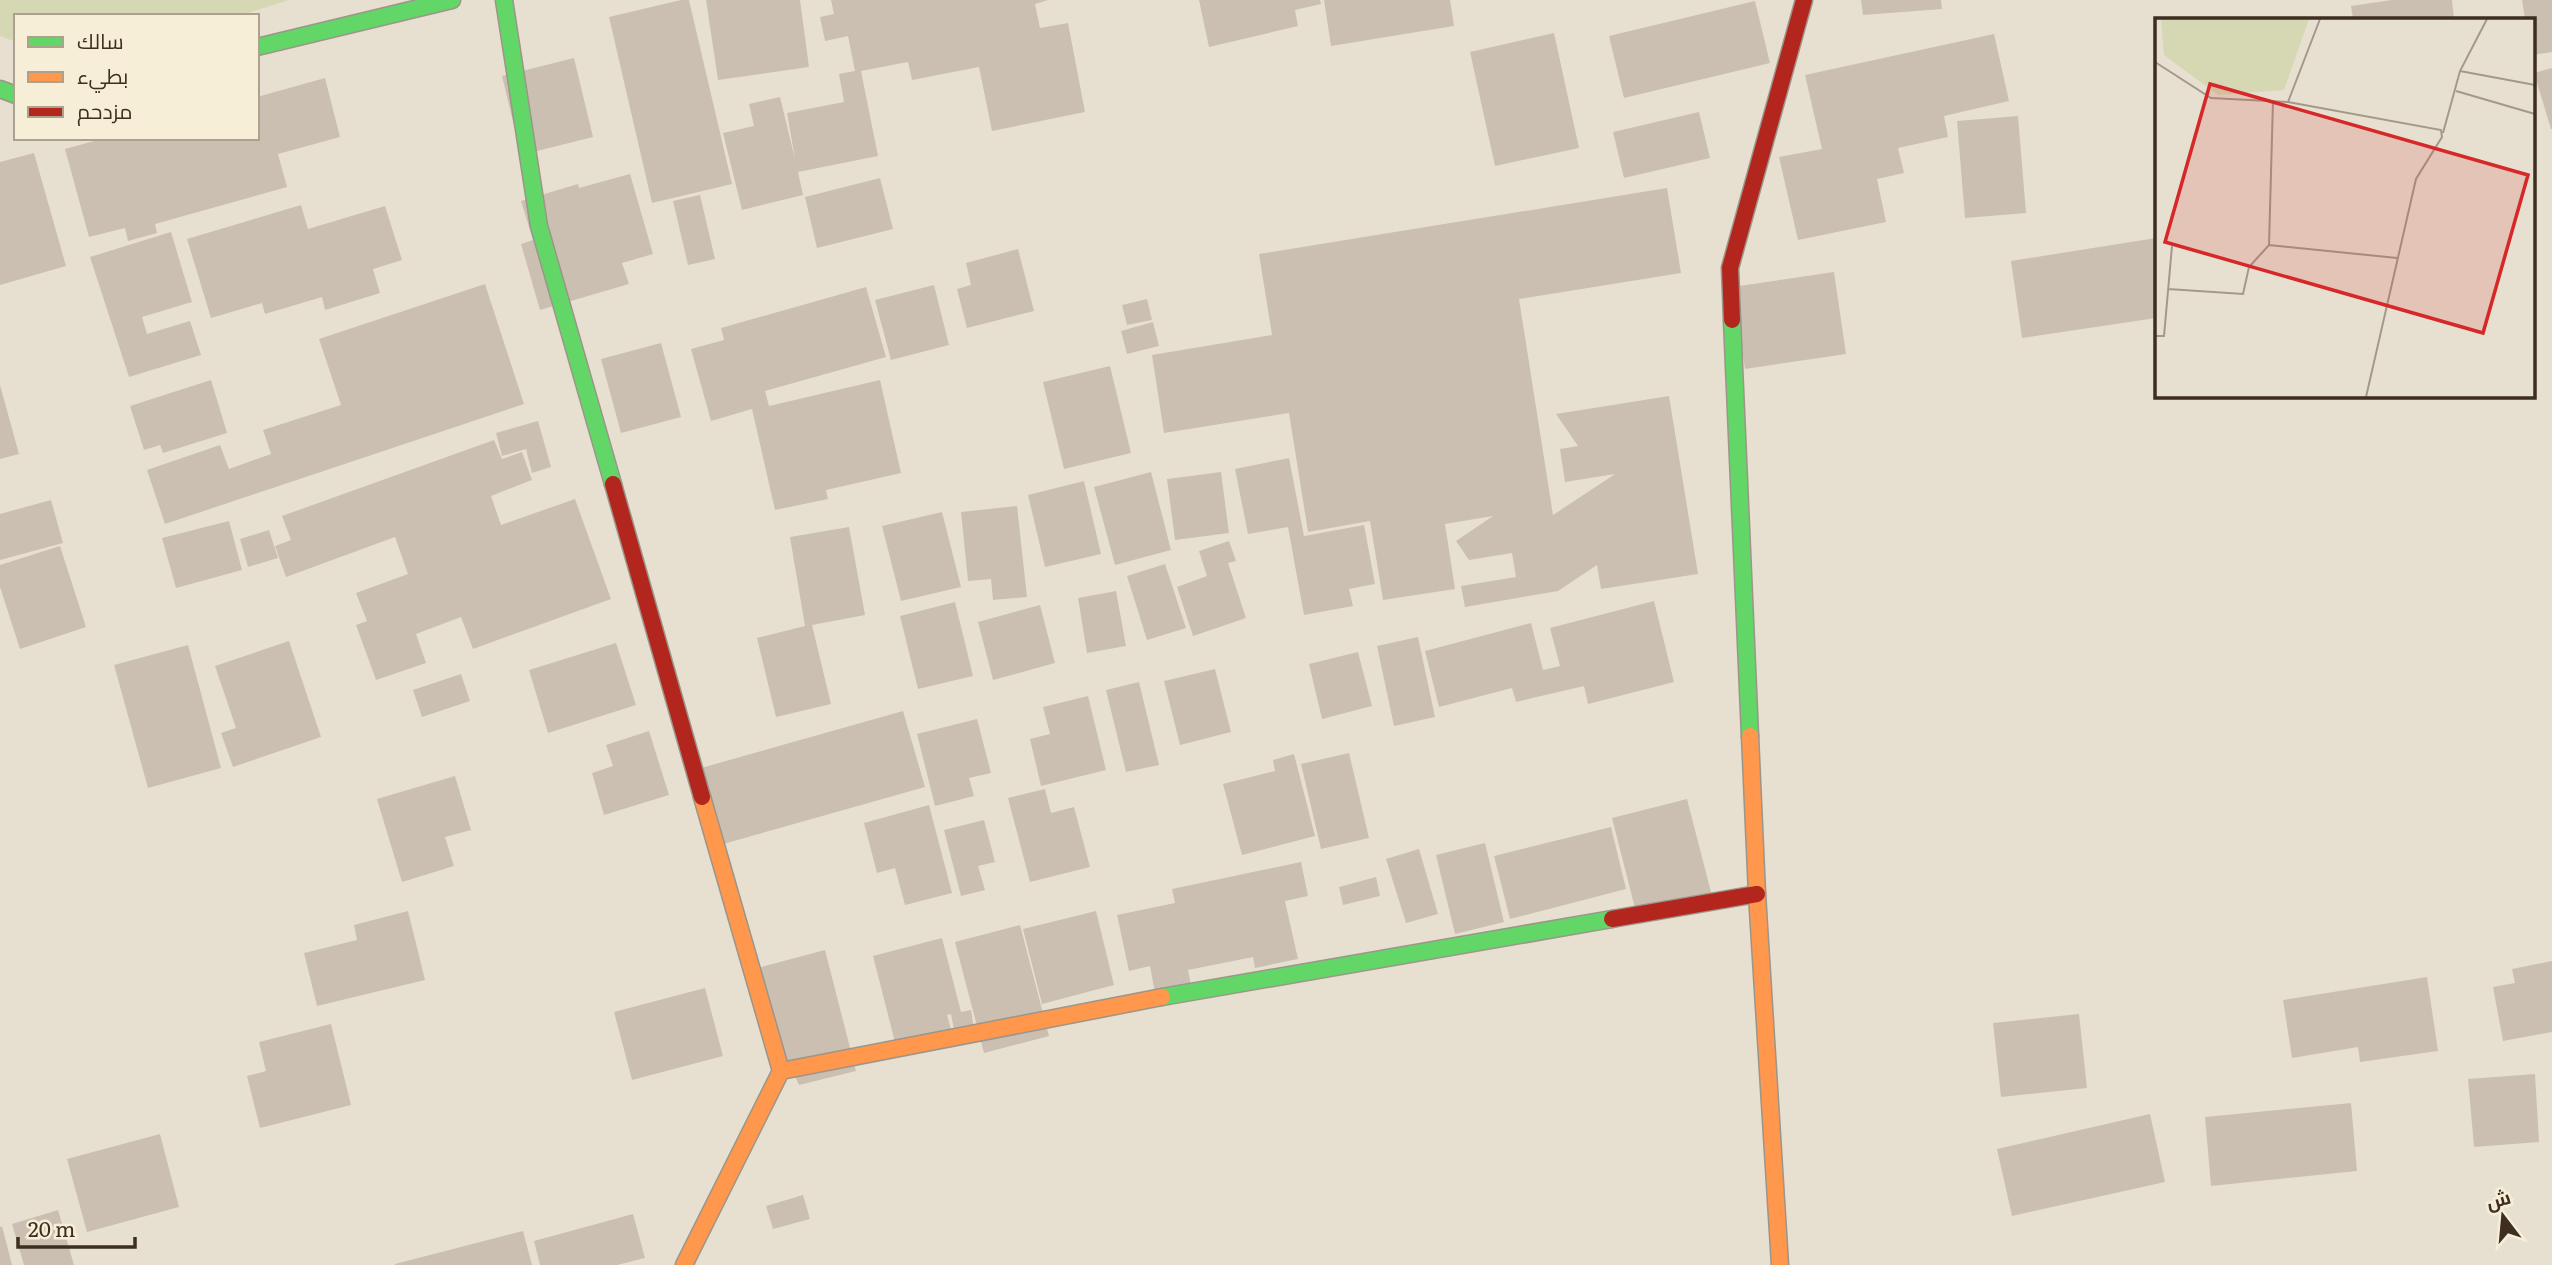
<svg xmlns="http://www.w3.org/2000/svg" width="2552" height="1265" font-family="Literata,Cairo,serif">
<rect width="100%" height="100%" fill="#e7e0d1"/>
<polygon fill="#d6d7b3" points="0,0 289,0 238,16 16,16 16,42 0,36"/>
<g fill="#cbbfb2">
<polygon points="681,0 689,0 732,184 652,203 609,17"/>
<polygon points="706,0 800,0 809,67 718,80"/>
<polygon points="831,0 1048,0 1035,4 1040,28 1068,23 1085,112 992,131 979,67 912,80 908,62 861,71 878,156 798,172 803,195 742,210 723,133 754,126 749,104 780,97 795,159 787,113 844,102 839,74 855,71 848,36 825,41 820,17 834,14"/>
<polygon points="1199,0 1320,0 1321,4 1295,10 1298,26 1209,47"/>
<polygon points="1324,0 1450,0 1454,26 1331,46"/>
<polygon points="1861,0 1941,0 1942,9 1863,15"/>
<polygon points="2392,0 2452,0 2454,19 2353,19 2351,6"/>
<polygon points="2522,0 2552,0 2552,52 2533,55 2533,19 2525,19"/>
<polygon points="1755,1 1770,63 1624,98 1609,36"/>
<polygon points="1554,33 1579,148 1495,166 1470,52"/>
<polygon points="1994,34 2009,101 1944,116 1948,137 1898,148 1904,173 1877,179 1886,222 1798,240 1779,157 1822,149 1805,75"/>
<polygon points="574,58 593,137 521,155 502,76"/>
<polygon points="2552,68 2552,129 2551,129 2534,73"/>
<polygon points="325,78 340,137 278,154 287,187 155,224 157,233 128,241 125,228 89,237 65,149 105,138 257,138 257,97"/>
<polygon points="1699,112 1710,158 1624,178 1613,132"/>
<polygon points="2018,116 2026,213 1965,218 1957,121"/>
<polygon points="34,153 66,266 0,285 0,162"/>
<polygon points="630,174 653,254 622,263 629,284 540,310 521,244 533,240 521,201 578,184 579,188"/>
<polygon points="880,178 893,229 817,248 805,197"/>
<polygon points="1667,188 1681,273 1519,299 1553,515 1615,474 1565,482 1560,449 1578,446 1556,414 1669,396 1698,574 1601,589 1597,565 1558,591 1465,607 1461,586 1516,577 1512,553 1469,560 1456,541 1493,516 1445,524 1455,589 1383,600 1370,521 1308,532 1289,413 1164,433 1152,355 1272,335 1259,254"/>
<polygon points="700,195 715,259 688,265 673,201"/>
<polygon points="301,205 308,229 385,206 402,260 373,269 380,293 325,310 322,297 265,314 262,303 211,318 187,239"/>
<polygon points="171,232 192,302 142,317 147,334 190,321 201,355 129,377 90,257"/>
<polygon points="2156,238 2156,318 2022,338 2011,261"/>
<polygon points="1018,249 1034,311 967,328 957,289 971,285 966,263"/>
<polygon points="1834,272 1846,354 1745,369 1733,287"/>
<polygon points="485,284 524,404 165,524 147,470 220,445 229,469 271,454 263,430 341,405 319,339"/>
<polygon points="934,285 949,345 891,360 875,300"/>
<polygon points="866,287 886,357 765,391 769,406 880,380 901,473 826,490 828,499 775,510 752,409 711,421 691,349 724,340 721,328"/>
<polygon points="1147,299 1152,320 1127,325 1122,305"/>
<polygon points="1153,322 1159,346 1127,354 1121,331"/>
<polygon points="661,343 681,417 621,433 601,359"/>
<polygon points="1110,366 1131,453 1064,469 1043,382"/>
<polygon points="211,380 227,433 163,453 160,445 144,450 130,406"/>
<polygon points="0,385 19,454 0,459"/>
<polygon points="538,421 551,467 532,473 526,449 502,456 496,433"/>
<polygon points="494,440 502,459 522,452 532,480 491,496 501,525 575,499 611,599 473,649 461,617 416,634 426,663 376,680 356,625 367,621 356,593 408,574 395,537 286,577 275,546 291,540 282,516"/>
<polygon points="1289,458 1304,536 1364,525 1375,584 1349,589 1353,606 1304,615 1288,527 1248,534 1235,469"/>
<polygon points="1151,472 1171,550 1115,565 1094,487"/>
<polygon points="1221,472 1229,533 1175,540 1167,479"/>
<polygon points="1084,481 1101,554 1045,567 1028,495"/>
<polygon points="51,500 63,543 0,560 0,514"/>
<polygon points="1017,506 1027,597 993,600 991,579 968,581 961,512"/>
<polygon points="942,512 961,587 901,601 882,526"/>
<polygon points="229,521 242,570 176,588 162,538"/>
<polygon points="849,527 865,615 812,625 831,704 776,717 757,638 805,626 790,537"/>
<polygon points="269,530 278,558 248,567 240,539"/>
<polygon points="1229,541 1236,561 1228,563 1246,618 1193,636 1177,587 1207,576 1199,551"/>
<polygon points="60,546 86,627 20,649 0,587 0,565"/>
<polygon points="1165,564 1186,628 1147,640 1127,576"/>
<polygon points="1116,591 1126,646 1087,653 1078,598"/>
<polygon points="1654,601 1674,682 1588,704 1584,686 1516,702 1512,688 1439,707 1425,651 1531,623 1543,670 1560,666 1550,628"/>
<polygon points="955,602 973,676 918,689 900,616"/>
<polygon points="1040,605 1055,663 993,680 978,622"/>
<polygon points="1418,637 1435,717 1394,726 1377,646"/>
<polygon points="289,641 321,737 233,767 221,733 236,728 215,666"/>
<polygon points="616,643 636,705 548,733 529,670"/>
<polygon points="188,645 221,768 148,788 114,665"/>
<polygon points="1358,652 1372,706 1322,719 1309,664"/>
<polygon points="1215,669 1231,732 1180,745 1164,681"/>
<polygon points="461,674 470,701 422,717 413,690"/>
<polygon points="1139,682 1159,765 1126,772 1106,690"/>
<polygon points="1088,696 1106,770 1041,786 1030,739 1050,734 1043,707"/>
<polygon points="903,711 925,787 709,848 687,772"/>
<polygon points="977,719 991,773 969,778 974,796 935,806 917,734"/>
<polygon points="649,731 669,795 604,815 592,773 613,766 606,745"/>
<polygon points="1349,753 1369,838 1321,849 1301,764"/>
<polygon points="1294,754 1315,836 1242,855 1223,784 1275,771 1273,760"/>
<polygon points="455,776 471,830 445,837 454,866 402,882 377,799"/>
<polygon points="1045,789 1051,813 1074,807 1090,867 1030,882 1008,798"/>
<polygon points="1687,799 1712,896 1637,916 1612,818"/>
<polygon points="929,805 952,893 905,905 895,868 877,873 864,823"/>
<polygon points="984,820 995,862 978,866 985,890 961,896 944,830"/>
<polygon points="1611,827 1626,889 1510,919 1494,856"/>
<polygon points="1485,843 1504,922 1455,934 1436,855"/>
<polygon points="1419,849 1438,914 1406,923 1386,859"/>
<polygon points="1301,862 1308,896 1285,901 1298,959 1255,968 1253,957 1188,970 1191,985 1155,993 1150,966 1129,971 1117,915 1175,903 1172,889"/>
<polygon points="1376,877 1380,896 1343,905 1339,887"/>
<polygon points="408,911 425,980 317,1006 304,953 357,940 354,925"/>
<polygon points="1096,911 1114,985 1042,1004 1023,929"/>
<polygon points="1020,925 1049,1036 984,1053 955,942"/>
<polygon points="942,938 961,1012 971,1010 976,1042 957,1046 951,1014 947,1015 954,1040 898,1054 873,956"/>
<polygon points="825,950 856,1071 799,1085 746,971"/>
<polygon points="2552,961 2552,1032 2503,1041 2493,987 2515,983 2512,969"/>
<polygon points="2427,977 2438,1051 2360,1062 2358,1047 2292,1058 2283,1000"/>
<polygon points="705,988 723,1056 632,1080 614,1012"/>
<polygon points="2079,1014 2087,1088 2001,1097 1993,1023"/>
<polygon points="331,1024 351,1105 260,1128 247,1076 266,1071 259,1042"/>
<polygon points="2535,1074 2539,1142 2474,1147 2468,1079"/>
<polygon points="2351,1103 2357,1171 2211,1186 2205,1117"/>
<polygon points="2150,1114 2165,1182 2012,1216 1997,1149"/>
<polygon points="160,1134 179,1207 87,1232 67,1159"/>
<polygon points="803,1195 810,1219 773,1229 766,1206"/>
<polygon points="58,1210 74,1265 24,1265 12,1224"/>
<polygon points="633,1214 645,1258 617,1265 540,1265 534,1241"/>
<polygon points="2,1226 12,1265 0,1265 0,1227"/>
<polygon points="523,1231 532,1265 395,1265 395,1264"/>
</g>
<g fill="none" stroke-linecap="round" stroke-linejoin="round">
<defs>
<g id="fast">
<polyline points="504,0 539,226 613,484"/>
<polyline points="257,47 452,0"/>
<polyline points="0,89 16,95"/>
<polyline points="1732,320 1750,736"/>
<polyline points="1162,997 1612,919"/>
</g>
<g id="slow">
<polyline points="1750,736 1757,894 1780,1265"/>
<polyline points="702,797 781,1071"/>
<polyline points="684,1265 781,1071 1162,997"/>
</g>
<g id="jam">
<polyline points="1732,320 1730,268 1804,0"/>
<polyline points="613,484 702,797"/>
<polyline points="1612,919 1757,894"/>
</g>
</defs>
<use href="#fast" stroke="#9c958a" stroke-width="19"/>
<use href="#slow" stroke="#9c958a" stroke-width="19"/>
<use href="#jam" stroke="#9c958a" stroke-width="19"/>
<use href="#fast" stroke="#63d668" stroke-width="16"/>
<use href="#slow" stroke="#ff974d" stroke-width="16"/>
<use href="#jam" stroke="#b3261e" stroke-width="16"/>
</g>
<g transform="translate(2155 18)">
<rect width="380" height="380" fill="#e7e0d1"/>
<path d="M6 1H154L129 72 63 77 9 37Z" fill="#d6d7b3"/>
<path fill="none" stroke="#a3998a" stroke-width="2" d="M0 44 56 80 133 84 286 112 287 119 261 161 211 379M305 53 380 67M301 73 380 96M133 84 165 1M288 115 305 53 332 1M114 227 118 83M13 271 88 276 94 249 114 227 242 240M0 318H9L17 228"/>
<path fill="#d62828" fill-opacity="0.15" stroke="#d62828" stroke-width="3.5" d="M55 66 373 157 328 315 10 224Z"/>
<rect width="380" height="380" fill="none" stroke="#3d2e20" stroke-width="3.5"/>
</g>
<rect x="14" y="14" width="245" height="126" fill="#f7eed8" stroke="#ada18e" stroke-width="2"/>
<rect x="28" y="37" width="35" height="10" fill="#63d668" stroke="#ada18e" stroke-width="2"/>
<text x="77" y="49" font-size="21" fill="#3d2e20">سالك</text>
<rect x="28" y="72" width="35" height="10" fill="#ff974d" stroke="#ada18e" stroke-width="2"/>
<text x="77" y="84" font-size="21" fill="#3d2e20">بطيء</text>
<rect x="28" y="107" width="35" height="10" fill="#b3261e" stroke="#ada18e" stroke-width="2"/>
<text x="77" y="119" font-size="21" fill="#3d2e20">مزدحم</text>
<g transform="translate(2503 1216) rotate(344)" stroke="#f7eed8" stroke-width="5" paint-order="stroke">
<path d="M0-5L12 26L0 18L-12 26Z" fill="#3d2e20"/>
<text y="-10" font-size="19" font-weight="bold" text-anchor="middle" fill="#3d2e20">ش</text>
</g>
<path d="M18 1237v10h117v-10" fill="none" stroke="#3d2e20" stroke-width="3.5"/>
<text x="28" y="1237" font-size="21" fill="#3d2e20" stroke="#f7eed8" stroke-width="5" paint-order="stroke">20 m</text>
</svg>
